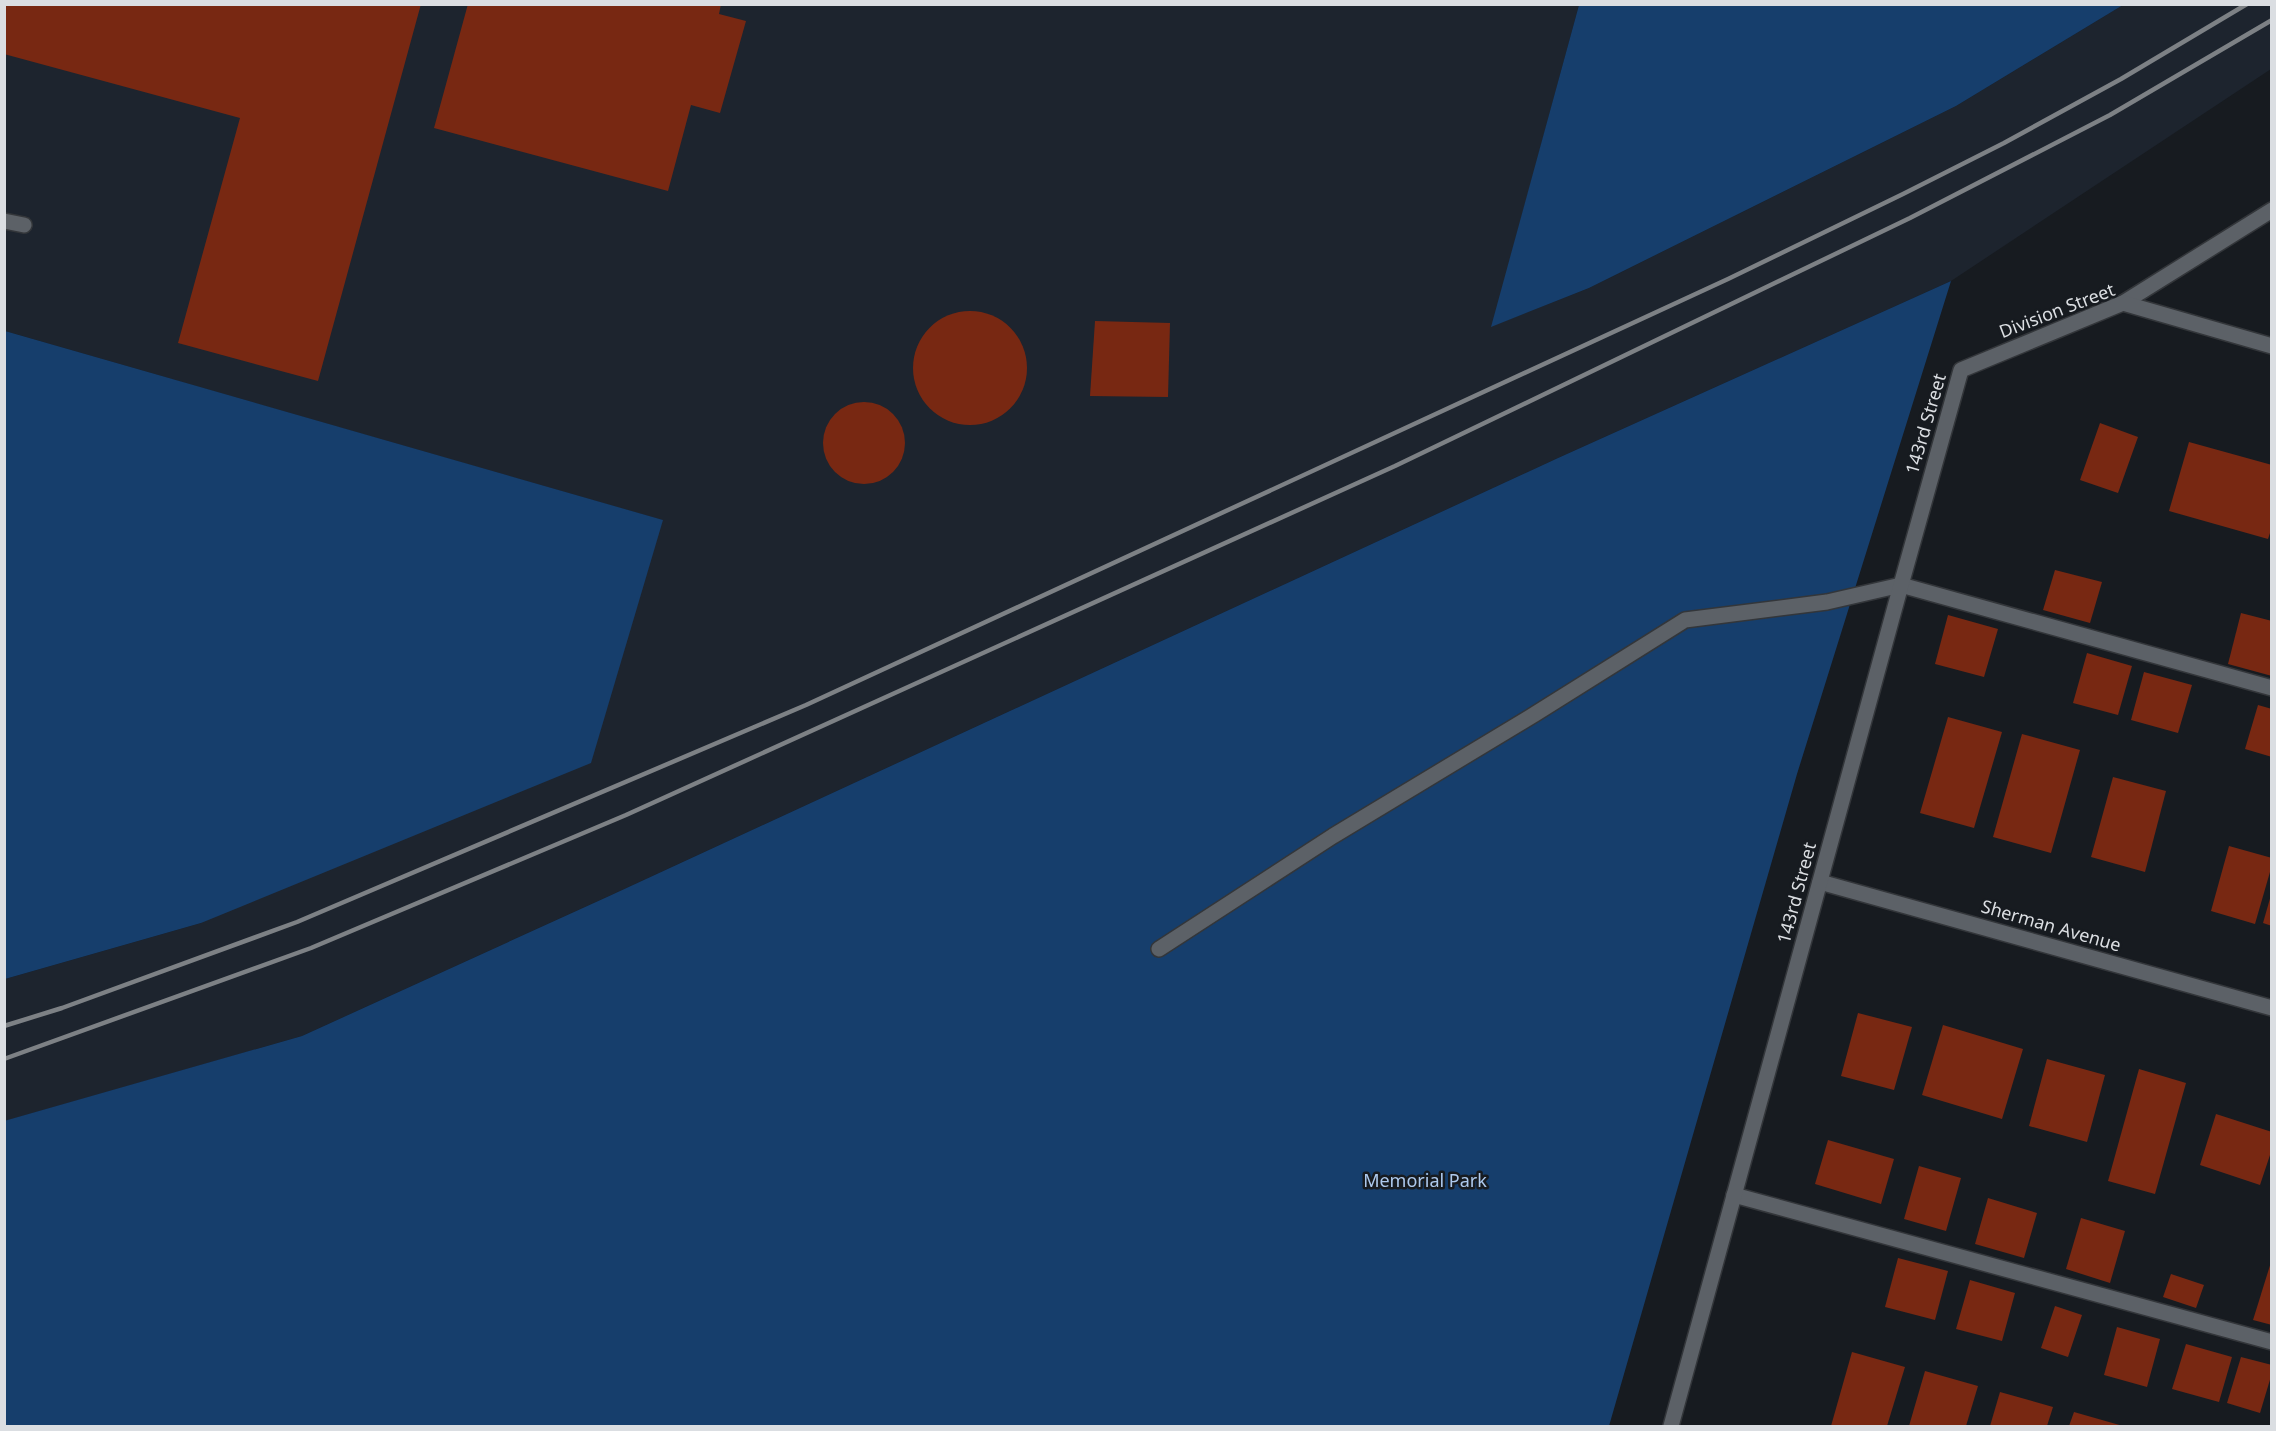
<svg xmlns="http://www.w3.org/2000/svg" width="2276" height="1431" font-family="'Noto Sans',sans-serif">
<rect width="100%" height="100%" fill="#171b20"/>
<polygon fill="#1d242e" points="5,5 1579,5 1492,326 1589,288 1956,106 2123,5 2271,5 2271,69 1951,281 1558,458 607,897 302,1036 5,1121 5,979 201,923 662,520 5,331"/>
<g fill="#163e6c">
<polygon points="1579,5 1579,4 2123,5 1956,106 1589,288 1491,327"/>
<polygon points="1951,281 1797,774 1609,1426 5,1426 4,1121 302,1036 607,897 1558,458"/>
<polygon points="5,331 663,520 591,763 201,923 5,979"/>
</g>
<g fill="#782812">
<polygon points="4,4 421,4 318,381 178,343 240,118 4,54"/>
<polygon points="468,4 721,4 719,14 746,21 720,113 691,105 668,191 434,128"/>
<circle cx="970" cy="368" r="57"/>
<polygon points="1095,321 1170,323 1168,397 1090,396"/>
<circle cx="864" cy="443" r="41"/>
<polygon points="2100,423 2138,437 2118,493 2080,480"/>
<polygon points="2189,442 2272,465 2272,527 2268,539 2169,511"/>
<polygon points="2055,570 2102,582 2090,623 2043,610"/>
<polygon points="2241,613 2272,621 2272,676 2228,664"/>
<polygon points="1948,615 1998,629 1984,677 1935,664"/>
<polygon points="2087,653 2132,666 2118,715 2073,703"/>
<polygon points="2144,672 2192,685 2178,733 2131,720"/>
<polygon points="2258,705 2272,709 2272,757 2245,749"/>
<polygon points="1948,717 2002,732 1974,828 1920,813"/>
<polygon points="2022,734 2080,750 2051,853 1993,837"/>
<polygon points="2113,777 2166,791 2145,872 2091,857"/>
<polygon points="2229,846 2272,858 2272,865 2255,924 2211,911"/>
<polygon points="2271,895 2272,895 2272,926 2263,923"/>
<polygon points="1858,1013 1912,1027 1894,1090 1841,1076"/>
<polygon points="1943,1025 2023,1049 2002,1119 1922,1095"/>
<polygon points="2047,1059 2105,1075 2087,1142 2029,1126"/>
<polygon points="2139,1069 2186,1083 2155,1194 2108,1181"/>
<polygon points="2216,1114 2272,1132 2272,1149 2260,1185 2200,1165"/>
<polygon points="1828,1140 1894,1159 1881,1204 1815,1184"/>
<polygon points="1919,1166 1961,1178 1946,1231 1904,1219"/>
<polygon points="1988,1198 2037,1213 2024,1258 1975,1244"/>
<polygon points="2081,1218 2125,1231 2110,1283 2066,1269"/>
<polygon points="1898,1258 1948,1271 1935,1320 1885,1307"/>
<polygon points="2272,1259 2272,1325 2253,1320"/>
<polygon points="2171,1274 2204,1285 2196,1308 2163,1297"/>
<polygon points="1970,1280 2015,1293 2002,1341 1956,1329"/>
<polygon points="2055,1306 2082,1315 2068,1357 2041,1348"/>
<polygon points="2117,1327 2160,1339 2147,1387 2104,1375"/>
<polygon points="2186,1344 2232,1357 2219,1402 2172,1389"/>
<polygon points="1852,1352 1905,1367 1887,1426 1831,1426"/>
<polygon points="2241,1357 2272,1365 2272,1373 2260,1413 2227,1403"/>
<polygon points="1925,1371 1978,1386 1966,1426 1909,1426"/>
<polygon points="2000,1392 2053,1407 2047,1426 1990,1426"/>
<polygon points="2074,1412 2123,1426 2069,1426"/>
</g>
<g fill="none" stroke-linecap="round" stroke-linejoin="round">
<defs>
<g id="service">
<polyline points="4,221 24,225"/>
<polyline points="1159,949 1333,836 1535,714 1685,620 1827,602 1901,585 2272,688"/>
<polyline points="1734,1195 2272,1342"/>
</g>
<g id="minor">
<polyline points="2123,303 2272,210"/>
<polyline points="1820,882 2272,1008"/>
<polyline points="1671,1426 1901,585 1961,370 2123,303 2272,346"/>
</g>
</defs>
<use href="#service" stroke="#33363a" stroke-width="18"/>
<use href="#minor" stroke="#33363a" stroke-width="18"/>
<use href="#service" stroke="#5c6167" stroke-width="15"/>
<use href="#minor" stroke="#5c6167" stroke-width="15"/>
<g stroke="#7d8185" stroke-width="4.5">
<polyline points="4,1026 62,1008 297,922 806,705 1728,279 1903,194 2004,143 2121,79 2247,4"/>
<polyline points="4,1059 311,948 626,815 1395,466 1910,218 2110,115 2272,20"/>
</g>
</g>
<g text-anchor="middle" stroke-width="5" stroke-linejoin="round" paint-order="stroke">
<g font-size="18" fill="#dbdee2" stroke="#171b20">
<text transform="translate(2057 311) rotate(-21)" y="6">Division Street</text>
<text transform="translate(1926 424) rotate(-74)" y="6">143rd Street</text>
<text transform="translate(1797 893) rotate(-75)" y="6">143rd Street</text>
<text transform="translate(2051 926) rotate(16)" y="6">Sherman Avenue</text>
</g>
<g font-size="18" fill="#adc9ed" stroke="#171b20">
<text x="1425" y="1187">Memorial Park</text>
</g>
</g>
<rect width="2276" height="1431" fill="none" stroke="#dbdee2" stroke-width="12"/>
</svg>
